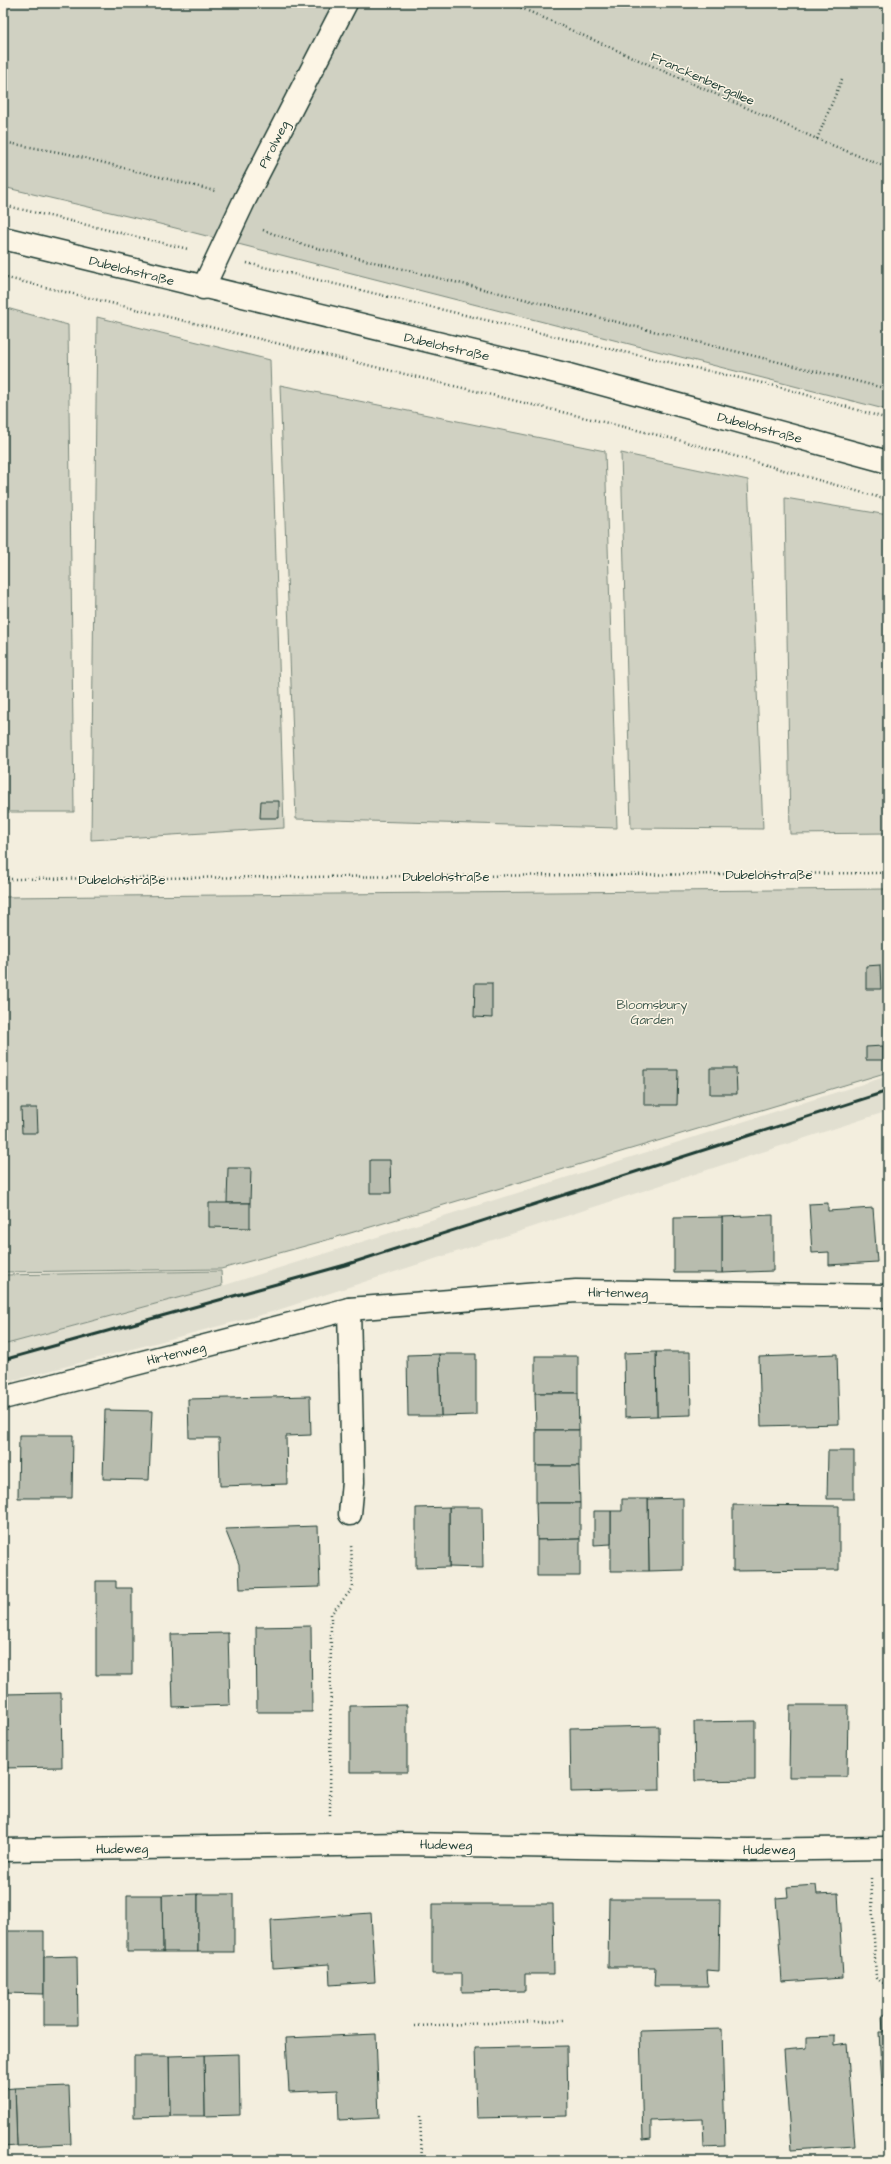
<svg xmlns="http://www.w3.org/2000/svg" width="891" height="2164" font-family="'Architects Daughter',sans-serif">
<rect width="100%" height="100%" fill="#f3eede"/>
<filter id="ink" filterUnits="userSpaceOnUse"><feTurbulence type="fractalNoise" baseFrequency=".025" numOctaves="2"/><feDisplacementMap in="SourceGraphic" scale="8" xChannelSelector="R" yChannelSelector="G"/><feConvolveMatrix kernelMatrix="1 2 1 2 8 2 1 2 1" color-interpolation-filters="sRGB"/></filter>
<g filter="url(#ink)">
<polygon fill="#e1dfd0" points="888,1076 888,1111 272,1312 3,1383 3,1345 222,1286"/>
<g fill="#d0d1c2" stroke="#78877b">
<polygon points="3,3 888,3 888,410 144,220 3,187"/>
<polygon points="3,307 68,325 74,812 3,812"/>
<polygon points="97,317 270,360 284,828 91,840"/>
<polygon points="280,385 605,451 617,828 296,819"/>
<polygon points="621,453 748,480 763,829 631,828"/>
<polygon points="785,498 888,515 888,833 790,834"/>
<polygon points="888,889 888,1072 327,1240 221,1269 3,1272 3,897"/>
<polygon points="221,1271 222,1286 3,1345 3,1275"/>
</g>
<g fill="#b8bcae" stroke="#1f3d34">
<polygon points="261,801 279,801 279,818 260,818"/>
<polygon points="880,965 881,989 866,989 866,966"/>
<polygon points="475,983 492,983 492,1018 474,1017"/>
<polygon points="883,1046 883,1060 866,1060 866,1047"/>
<polygon points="710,1068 736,1068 737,1094 710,1094"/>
<polygon points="644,1070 678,1070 677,1105 644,1105"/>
<polygon points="21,1108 37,1108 38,1133 22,1133"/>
<polygon points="370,1160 390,1160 391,1193 370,1193"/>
<polygon points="228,1168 251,1168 250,1203 227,1203"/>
<polygon points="209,1203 250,1203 250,1228 209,1227"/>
<polygon points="828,1203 828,1211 873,1208 877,1262 829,1265 829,1252 812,1253 809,1204"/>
<polygon points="773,1215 773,1271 722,1273 722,1217"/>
<polygon points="722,1217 722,1273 674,1273 674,1218"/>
<polygon points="656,1352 690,1352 691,1415 657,1416"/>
<polygon points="656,1352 657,1416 625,1417 624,1353"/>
<polygon points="439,1354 476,1354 476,1415 441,1416"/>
<polygon points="439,1354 441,1416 408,1416 407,1355"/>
<polygon points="837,1354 839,1424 761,1426 759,1357"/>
<rect x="535" y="1356" width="43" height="37"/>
<polygon points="535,1393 578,1393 579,1430 536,1430"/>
<polygon points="310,1396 311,1435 286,1436 287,1484 220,1486 219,1438 189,1438 188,1399"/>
<polygon points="105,1410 152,1411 149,1480 103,1479"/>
<rect x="536" y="1430" width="43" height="36"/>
<polygon points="19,1435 73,1435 72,1498 18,1498"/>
<polygon points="828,1451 854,1451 854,1499 827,1499"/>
<polygon points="536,1466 579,1466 580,1503 536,1503"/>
<polygon points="683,1498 683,1570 649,1571 648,1499"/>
<polygon points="622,1499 648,1499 649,1571 611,1571 611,1511 622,1511"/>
<polygon points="536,1503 580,1503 580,1539 537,1540"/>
<polygon points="733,1505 839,1506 839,1570 733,1571"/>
<polygon points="449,1507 482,1507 483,1568 449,1567"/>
<polygon points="449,1507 449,1567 416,1568 416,1508"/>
<polygon points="594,1511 611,1511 611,1544 594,1545"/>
<polygon points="318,1526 320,1587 240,1589 239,1564 225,1529"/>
<polygon points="580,1539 580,1576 537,1576 537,1540"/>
<polygon points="96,1581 116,1581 116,1588 132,1588 132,1675 96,1675"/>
<polygon points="311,1626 312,1712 257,1712 256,1627"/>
<polygon points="228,1633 230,1705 173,1707 171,1634"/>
<polygon points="61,1693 62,1767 3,1768 3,1694"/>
<polygon points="407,1705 407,1772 350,1772 350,1706"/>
<polygon points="790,1705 848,1705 847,1777 789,1777"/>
<polygon points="888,1708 888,1763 886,1762"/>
<polygon points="755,1721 755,1780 695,1781 694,1722"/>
<polygon points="659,1726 660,1790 571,1792 570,1728"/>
<polygon points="816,1885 817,1894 838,1893 843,1978 782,1982 776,1898 788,1897 787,1887"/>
<polygon points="198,1894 198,1952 163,1952 162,1895"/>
<rect x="198" y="1894" width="36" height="58"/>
<polygon points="127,1895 162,1895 163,1952 127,1952"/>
<polygon points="609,1899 720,1899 719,1971 707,1970 708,1986 654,1986 655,1967 608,1967"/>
<polygon points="432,1904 553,1904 554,1974 525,1974 525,1991 462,1992 462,1974 432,1974"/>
<polygon points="371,1913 375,1982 330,1985 329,1964 273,1968 271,1920"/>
<polygon points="3,1931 44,1931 44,1994 3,1993"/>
<polygon points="77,1956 78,2025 44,2025 44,1957"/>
<polygon points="882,2015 888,2015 888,2085 882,2085 879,2032 883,2032"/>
<polygon points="722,2029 725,2146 704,2147 703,2119 651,2121 651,2139 643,2140 640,2031"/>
<polygon points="376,2034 379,2118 339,2120 338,2090 289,2092 286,2038"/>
<polygon points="834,2036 834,2045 847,2043 855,2146 791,2150 784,2050 806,2048 806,2037"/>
<polygon points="567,2046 568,2116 477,2118 475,2048"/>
<polygon points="239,2054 240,2115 205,2116 204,2055"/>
<polygon points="204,2055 205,2116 170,2116 169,2056"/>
<polygon points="134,2056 169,2056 170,2116 134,2117"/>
<polygon points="69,2086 71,2144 17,2146 15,2088"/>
<polygon points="15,2088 17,2146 3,2147 3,2089"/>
</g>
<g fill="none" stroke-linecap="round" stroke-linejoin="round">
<defs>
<g id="minor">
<polyline points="203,288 245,199 346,3"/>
<polyline points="349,1309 353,1482 350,1514"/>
<polyline points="3,1398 349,1309 576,1291 888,1296"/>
<polyline points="3,1850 406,1844 748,1850 888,1848"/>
</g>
<polyline id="major" points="3,238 569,375 888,462"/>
</defs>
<use href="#minor" stroke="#1f3d34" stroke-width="25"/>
<use href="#major" stroke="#1f3d34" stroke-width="25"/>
<g stroke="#1f3d34" stroke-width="2.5" stroke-dasharray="1 3" stroke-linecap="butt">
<polyline points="510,3 817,139 888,168"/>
<polyline points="817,139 842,79"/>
<polyline points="3,142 69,154 215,191"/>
<polyline points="3,205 188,249"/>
<polyline points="263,230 301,244 888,389"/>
<polyline points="247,263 557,337 780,387 888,419"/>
<polyline points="3,277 682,441 888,500"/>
<polyline points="3,879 888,873"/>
<polyline points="330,1815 331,1614 353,1588 351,1544"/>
<polyline points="871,1878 876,1978 888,1986"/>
<polyline points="415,2026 566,2020"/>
<polyline points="420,2116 422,2161"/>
</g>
<use href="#minor" stroke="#fcf5e5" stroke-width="22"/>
<use href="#major" stroke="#fcf5e5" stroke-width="22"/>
<polyline stroke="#1f3d34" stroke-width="3" points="3,1360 345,1265 888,1091"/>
</g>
</g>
<g text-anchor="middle" stroke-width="3" stroke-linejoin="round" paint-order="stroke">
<g font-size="13" fill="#1f3d34" stroke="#fcf5e5">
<text transform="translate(703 78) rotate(24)" y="5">Franckenbergallee</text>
<text transform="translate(273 144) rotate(-63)" y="5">Pirolweg</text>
<text transform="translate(132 270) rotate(14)" y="5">Dubelohstraße</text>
<text transform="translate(447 346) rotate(13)" y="5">Dubelohstraße</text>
<text transform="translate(760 427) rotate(15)" y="5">Dubelohstraße</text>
<text x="769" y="879">Dubelohstraße</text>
<text x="446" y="881">Dubelohstraße</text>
<text x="122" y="884">Dubelohstraße</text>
<text transform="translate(618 1292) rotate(1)" y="5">Hirtenweg</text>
<text transform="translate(176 1353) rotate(-14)" y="5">Hirtenweg</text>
<text transform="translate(446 1844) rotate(1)" y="5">Hudeweg</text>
<text transform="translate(122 1848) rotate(-1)" y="5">Hudeweg</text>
<text x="769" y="1854">Hudeweg</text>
</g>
<g font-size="13" fill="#425b50" stroke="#fcf5e5">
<text x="652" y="1009">Bloomsbury<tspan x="652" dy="15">Garden</tspan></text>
</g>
</g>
<rect width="891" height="2164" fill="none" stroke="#fcf5e5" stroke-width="16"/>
<rect x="8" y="8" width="875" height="2148" fill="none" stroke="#1f3d34" stroke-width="1.5" filter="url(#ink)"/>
</svg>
